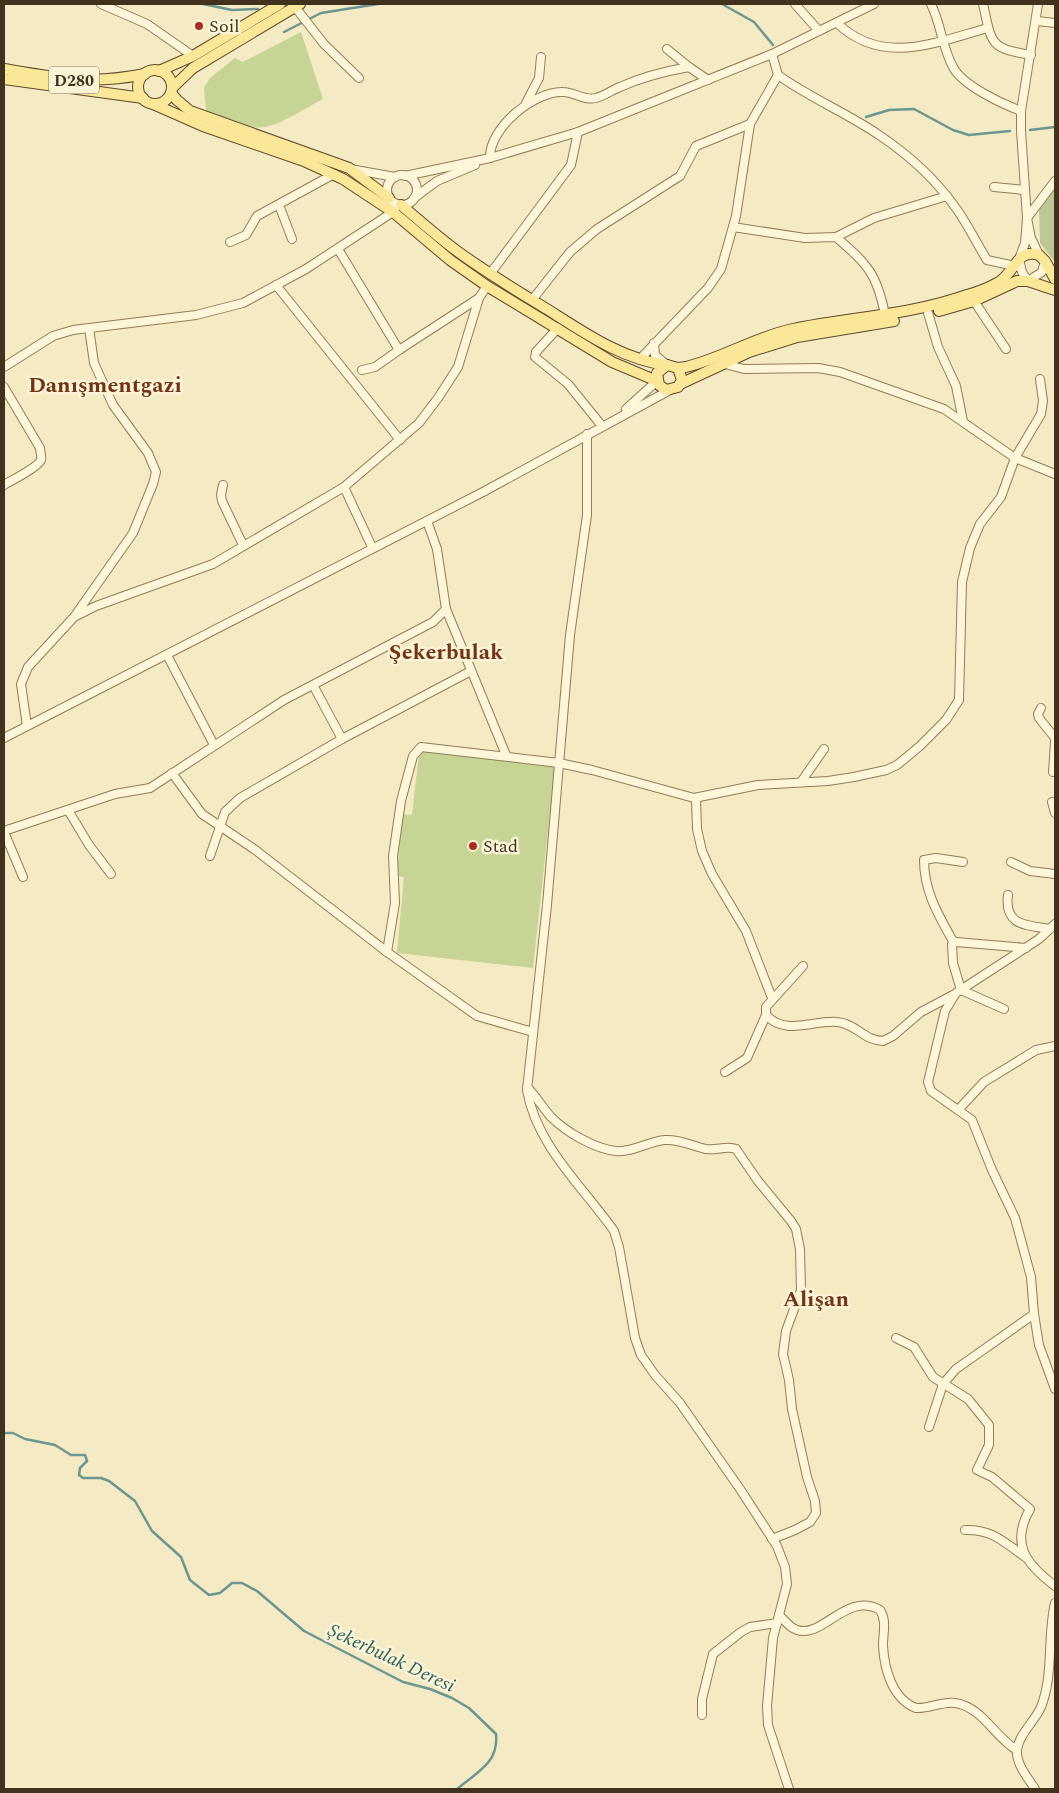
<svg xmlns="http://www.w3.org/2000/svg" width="1059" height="1793" font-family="Spectral,serif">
<rect width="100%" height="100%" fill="#f4ebc4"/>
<g fill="#c6d496">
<path d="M301 32 323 99C271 127 263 141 206 110L204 88 210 78 235 58 243 62Z"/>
<polygon points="427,750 555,766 533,968 397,953 404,877 397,876 402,814 412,815 419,755"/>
</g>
<polygon fill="#bdc896" points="1055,186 1055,262 1040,243 1039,209"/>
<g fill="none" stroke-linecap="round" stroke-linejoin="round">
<g stroke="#6c9690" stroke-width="2.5">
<polyline points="203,4 232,10 258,9"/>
<polyline points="722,4 754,22 773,45"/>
<polyline points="284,32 321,13 378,4"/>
<polyline points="866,117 889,110 914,109 953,130 969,135 1010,131"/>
<polyline points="1030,130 1055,127"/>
<path d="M4 1433H13L25 1439 55 1445 71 1455H85L87 1461 80 1468 79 1475 83 1478H101L109 1481 135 1501 152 1531 181 1557 190 1580 209 1595 220 1593 232 1583H242L257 1591 304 1631 403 1682 430 1689 452 1698 469 1708 496 1734C499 1763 477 1772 457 1789"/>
</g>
<defs>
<g id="minor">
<polyline points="101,4 147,24 193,56"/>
<polyline points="795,4 819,31"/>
<path d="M931 4C941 24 942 47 953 67 962 85 1002 104 1021 111"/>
<path d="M983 4C992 44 989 48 1031 55"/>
<polyline points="1038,4 1021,111 1021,131 1027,218 1031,238 1039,255"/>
<polyline points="295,7 324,44 359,78"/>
<polyline points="1037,21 1055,23"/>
<path d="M837 23C883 67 936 42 988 28"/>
<polyline points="667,49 689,67"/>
<path d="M778 75C810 98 847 113 879 135 909 155 938 182 958 211 969 227 977 244 987 260L1020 267"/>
<polyline points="526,103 539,78 541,57"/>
<path d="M490 158C489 128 534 91 563 92 575 92 583 101 596 98 604 96 612 90 620 87 642 77 666 71 689 67L708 80"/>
<polyline points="350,169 395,177"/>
<circle cx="402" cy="190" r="15"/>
<polyline points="405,176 490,158 578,132 772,54 874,4"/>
<polyline points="994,187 1025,190"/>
<polyline points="414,198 437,181 475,165"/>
<polyline points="279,205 292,239"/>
<path d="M733 227 805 238 836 237C867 264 877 273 885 315"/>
<polyline points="836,237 874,218 947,196"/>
<polyline points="230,242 246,235 257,216 334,174"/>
<polyline points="338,249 399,350"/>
<polyline points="1045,261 1042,272 1028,281 1022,272 1019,259 1025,243 1027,218 1055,181"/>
<polyline points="490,274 571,165 578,132"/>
<polyline points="276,285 400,440"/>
<polyline points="532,300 570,252 597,229 680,176 696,146 750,124"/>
<polyline points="974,301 1006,349"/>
<polyline points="928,313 938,347 956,386 963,421"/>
<polyline points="558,328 536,352 535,357 568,384 602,426"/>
<polyline points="654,343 655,355 667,365"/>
<polyline points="640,359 708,288 721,269 736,216 750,124 778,75 772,54"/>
<polyline points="725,364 744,369 818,368 840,372 944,409 1015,458 1055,474"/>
<polyline points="4,367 53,336 73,330 196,315 243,303 306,269 393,212 397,204"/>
<polyline points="362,370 375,367 399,350 479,298"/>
<path d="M4 387 40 448C40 451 42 456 41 460 37 468 12 480 4 485"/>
<polyline points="626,409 657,381"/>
<path d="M587 434V515L570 635 547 905 527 1090C536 1145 584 1188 614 1231L619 1247 635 1338 641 1355 655 1375 680 1403 740 1489 777 1546 785 1567 787 1584 773 1638 767 1706 768 1725 789 1789"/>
<polyline points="223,485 221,495 222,501 243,545"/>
<polyline points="344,487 372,547"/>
<polyline points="446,609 506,755"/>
<polyline points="74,617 96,606 213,564 344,487 419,423 438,398 458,367 479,298 487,286"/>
<polyline points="167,655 214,745"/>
<polyline points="313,685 342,739"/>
<polyline points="1041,708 1038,714 1039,718 1055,738"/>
<polyline points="27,726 21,684 28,667 74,617 133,533 153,484 156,472 148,453 113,405 94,363 89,328"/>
<polyline points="4,738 483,492 670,390"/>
<polyline points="1053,772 1055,742"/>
<polyline points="172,773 202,814 254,849 387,952 477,1016 533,1032"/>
<polyline points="801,782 824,749"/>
<polyline points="696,798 697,829 702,851 712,874 746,931 772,998"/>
<polyline points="1052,802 1055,813"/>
<polyline points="68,810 89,845 111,874"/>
<polyline points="4,831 115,794 150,788 284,700 433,622 446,609 437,549 427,521"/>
<polyline points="4,832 23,877"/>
<polyline points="210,856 225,812 240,798 342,739 471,671"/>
<polyline points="1011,862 1030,871 1055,874"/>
<path d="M1008 895C1004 926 1026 925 1050 929"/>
<polyline points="1055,924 1039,939 956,993 945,1011 928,1082 931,1091 972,1120 992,1170 1015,1218 1031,1277 1034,1314 1039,1345 1055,1389"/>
<path d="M954 943C939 916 924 892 924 860L936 858 963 862"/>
<polyline points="387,952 395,903 393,856 401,801 413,756 421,747 559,763 592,770 694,798 758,785 828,781 854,777 886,770 897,765 920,746 946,720 959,700 962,582 970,548 980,524 1001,497 1015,458 1041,414 1043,401 1040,379"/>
<path d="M803 966 766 1007V1015C785 1036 813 1020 837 1022 855 1023 865 1041 883 1041L893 1036 921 1012 953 995"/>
<polyline points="1004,1009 961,990 953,963 952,944 956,942 1026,948"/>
<polyline points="725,1072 747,1058 766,1015"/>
<path d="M527 1087C536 1096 543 1108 551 1117 566 1132 595 1149 616 1151 632 1153 649 1141 665 1140 680 1139 692 1146 706 1149 717 1151 726 1145 736 1149L758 1181 791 1221 796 1229 800 1249 801 1290 786 1331 783 1354 789 1380 792 1409 807 1477 815 1501 816 1513 810 1522 795 1530 772 1539"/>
<polyline points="959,1109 984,1082 1036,1050 1055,1046"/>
<path d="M896 1338 914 1347 933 1377 968 1399 989 1425V1445L977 1470 992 1477 1030 1509C1010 1544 1026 1564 1055 1586"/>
<polyline points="929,1427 943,1384 956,1369 1034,1314"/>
<path d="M965 1530C992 1529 1004 1542 1025 1557"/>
<path d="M779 1615C784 1620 790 1628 797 1630 822 1639 847 1591 880 1610 887 1621 883 1632 883 1645 884 1668 892 1699 916 1708 929 1709 942 1701 955 1703 983 1707 995 1738 1017 1750"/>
<polyline points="702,1715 702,1699 713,1654 741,1632 750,1627 777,1623"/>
<path d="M1035 1789C1028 1778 1016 1764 1017 1751 1018 1735 1035 1721 1041 1707 1054 1674 1047 1636 1055 1603"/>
</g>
<g id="major">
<path d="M4 69C57 78 91 85 145 74"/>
<circle cx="155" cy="87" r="17"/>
<polyline points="159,71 193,56 280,4"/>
<polyline points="4,79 143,98"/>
<polyline points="172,88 193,68 300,4"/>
<polyline points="171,93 177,100 190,111 349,168 389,198"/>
<polyline points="153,104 203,126 304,161 343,179 393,212 450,260 487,286 612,362 657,381"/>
<path d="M401 205C420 221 438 237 457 251 487 273 519 292 550 311 586 334 624 360 667 365"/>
<polyline points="939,311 974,301 1017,281 1028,281 1055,290"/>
<path d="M678 368 682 380 678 387 666 390 659 385 657 373 667 365 678 368 686 367C723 358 755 337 793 329 851 317 911 315 967 295 978 292 990 287 999 282 1015 272 1017 248 1039 255L1045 261 1055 279"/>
<polyline points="680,384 749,352 797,337 894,321"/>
</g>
</defs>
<use href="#minor" stroke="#927d57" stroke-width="10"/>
<use href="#major" stroke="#5f492c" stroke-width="12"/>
<use href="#minor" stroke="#fdf6d9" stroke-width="8"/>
<use href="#major" stroke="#fbe798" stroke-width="10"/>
</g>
<g fill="#a92d1f" stroke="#faf3d5" stroke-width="2">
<circle cx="199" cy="26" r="5"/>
<circle cx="473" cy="846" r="5"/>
</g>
<g text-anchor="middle" stroke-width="5" stroke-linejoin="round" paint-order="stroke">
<rect fill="#faf3d5" stroke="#786c54" stroke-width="1" x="49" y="66.5" width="50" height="27" rx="4"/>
<g font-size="16" font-weight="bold" fill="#40321d">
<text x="74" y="86">D280</text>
</g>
<g font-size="18" fill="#40321d" stroke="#faf3d5" text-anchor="start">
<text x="209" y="32">Soil</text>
<text x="483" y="852">Stad</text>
</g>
<g font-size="19" font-style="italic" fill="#2b5f61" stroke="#faf3d5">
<text transform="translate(392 1657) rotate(25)" y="7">Şekerbulak Deresi</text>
</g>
<g font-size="22" font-weight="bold" fill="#723417" stroke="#faf3d5">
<text x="105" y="392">Danışmentgazi</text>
<text x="446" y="659">Şekerbulak</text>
<text x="816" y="1306">Alişan</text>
</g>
</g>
<rect width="1059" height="1793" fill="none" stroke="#40321d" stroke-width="10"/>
</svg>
